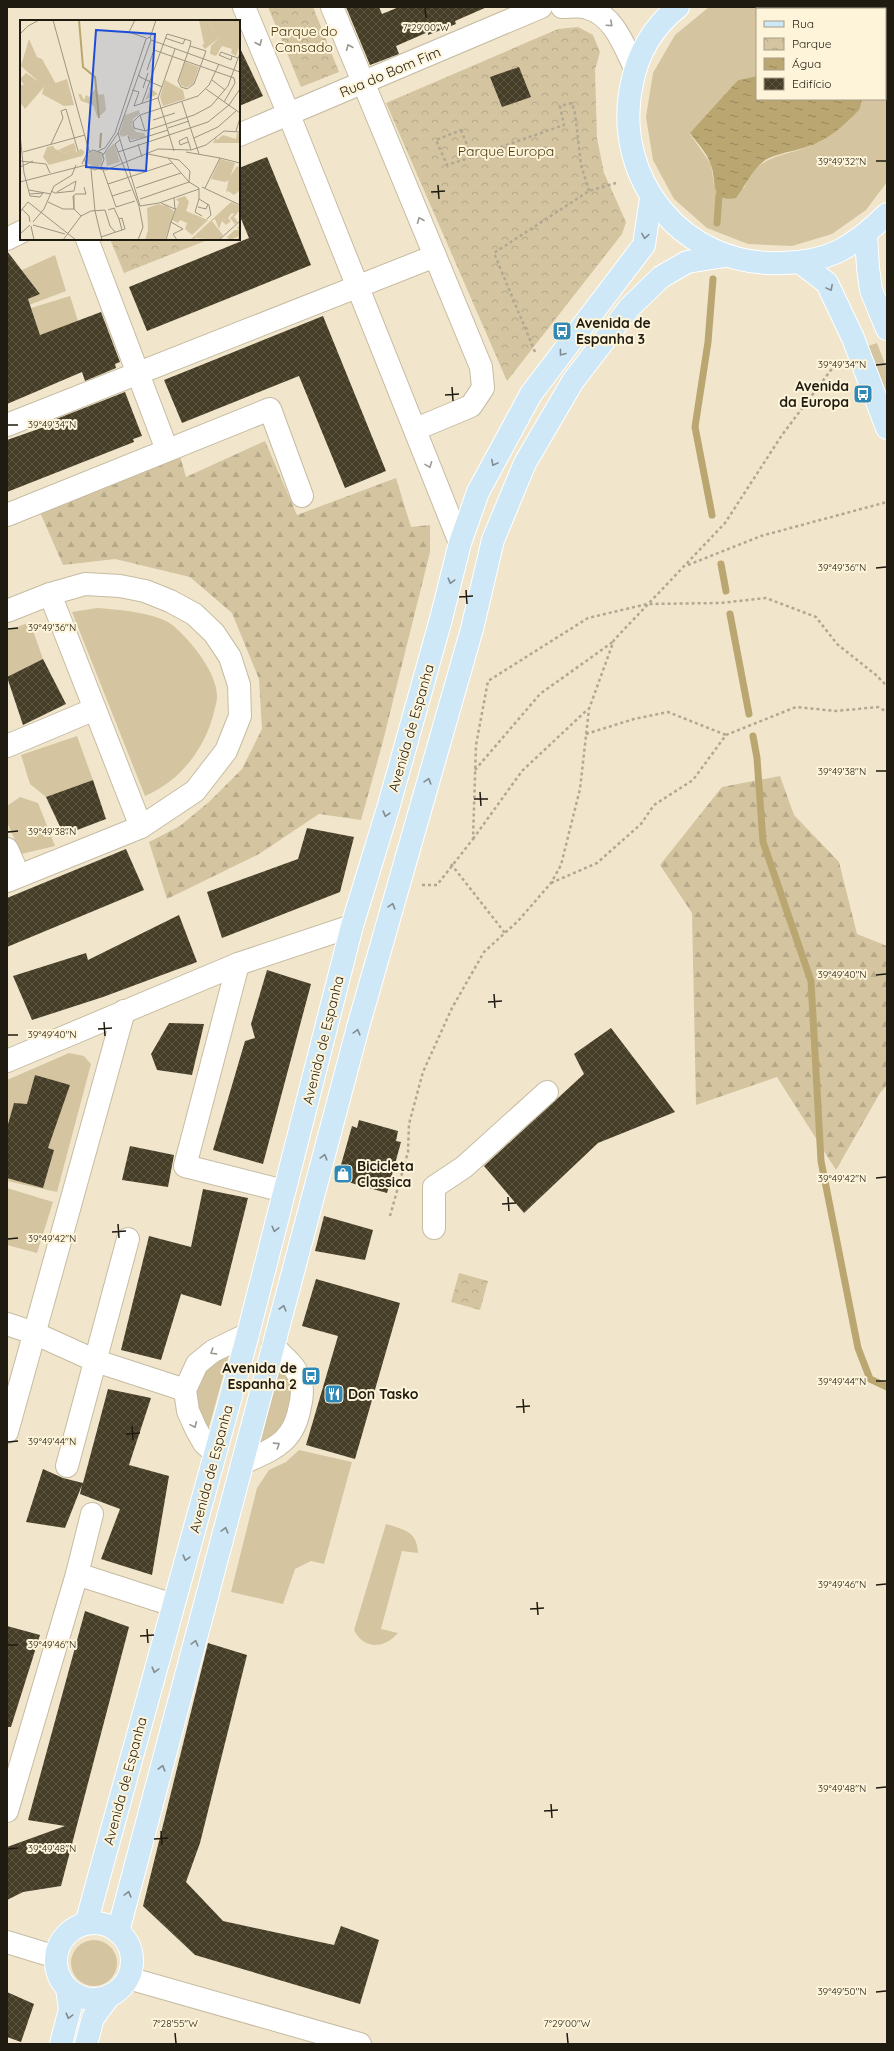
<svg xmlns="http://www.w3.org/2000/svg" width="894" height="2051" font-family="Quicksand,sans-serif">
<defs>
<pattern id="forest-firs" width="22" height="20" patternUnits="userSpaceOnUse"><rect width="22" height="20" fill="#d4c5a0"/><path d="M5 1l3.5 6h-7zM16 11l3.5 6h-7z" fill="#b6a989"/></pattern>
<pattern id="park-crowns" width="20" height="18" patternUnits="userSpaceOnUse"><rect width="20" height="18" fill="#d4c5a0"/><path d="M2 6a3 3 0 1 1 6 0M12 15a3 3 0 1 1 6 0" fill="none" stroke="#b6a989"/></pattern>
<pattern id="water-ripples" width="26" height="14" patternUnits="userSpaceOnUse"><rect width="26" height="14" fill="#baa671"/><path d="M2 4q2-2 4 0t4 0M15 11q2-2 4 0t4 0" fill="none" stroke="#97865b"/></pattern>
<pattern id="building-cross-hatch" width="8" height="8" patternUnits="userSpaceOnUse"><rect width="8" height="8" fill="#463d27"/><path d="M0 0l8 8M0 8l8-8" fill="none" stroke="#5e5644"/></pattern>
</defs>
<rect width="100%" height="100%" fill="#f1e6cc"/>
<g fill="#d4c5a0">
<path d="M709 7H840L842 9H757V76L738 80 690 134 711 164 714 185 744 188C759 151 786 158 817 143 834 135 847 123 860 109L862 99H885V51L887 53V182L866 210 832 234 792 246 748 244 707 228 674 199 653 160 646 117 653 73 675 35Z"/>
<polygon points="55,255 66,291 29,305 28,299 40,294 22,270"/>
<polygon points="70,296 78,321 40,335 31,308"/>
<polygon points="877,343 887,369 887,397 868,346"/>
<path d="M97 608C115 609 156 613 171 624 189 638 218 673 217 697 217 702 215 707 214 712 205 749 180 781 145 796L72 612Z"/>
<polygon points="30,622 43,659 7,677 7,631"/>
<polygon points="77,736 93,780 46,797 30,784 21,755"/>
<polygon points="20,797 38,803 55,846 21,854 7,822 7,806"/>
<polygon points="69,1053 84,1056 91,1064 57,1192 7,1181 7,1080"/>
<polygon points="7,1188 53,1202 37,1253 7,1245"/>
<polygon points="230,1351 208,1431 196,1409 196,1383 208,1364"/>
<polygon points="281,1365 291,1386 294,1400 286,1426 259,1446"/>
<polygon points="299,1450 352,1462 324,1564 311,1561 295,1569 283,1604 231,1592 257,1488 269,1470 286,1462"/>
<path d="M386 1524C405 1530 417 1531 418 1553L402 1551 381 1629 398 1633C384 1649 364 1650 354 1630Z"/>
<circle cx="94" cy="1963" r="23"/>
</g>
<g fill="url(#forest-firs)">
<polygon points="265,441 297,515 396,478 411,527 430,525 430,552 382,745 361,820 319,814 259,854 167,899 149,842 180,826 210,801 242,769 262,729 259,679 232,613 190,577 115,559 63,565 36,503 180,456 186,477"/>
<polygon points="780,776 794,815 839,862 857,934 887,946 887,1085 880,1093 836,1170 777,1077 696,1105 692,913 660,865 722,787"/>
</g>
<g fill="url(#park-crowns)">
<polygon points="268,7 313,7 339,72 301,87"/>
<polygon points="578,27 593,35 600,52 595,70 597,138 604,173 626,222 622,234 507,381 386,103 558,29"/>
<polygon points="110,239 210,239 124,273"/>
<polygon points="459,1273 488,1281 480,1310 451,1302"/>
</g>
<path fill="url(#water-ripples)" d="M757 76V99H862L860 109C847 123 834 135 817 143 803 150 775 153 764 161 751 171 746 185 736 198 709 203 717 181 711 165 708 154 697 143 690 133L738 80Z"/>
<g fill="none" stroke-linecap="round" stroke-linejoin="round">
<g stroke="#baa671" stroke-width="7">
<polyline points="717,223 719,195"/>
<polyline points="712,515 695,427 708,342 713,279"/>
<polyline points="721,564 726,591"/>
<polyline points="730,614 749,714"/>
<polyline points="753,736 757,758 763,842 811,981 821,1161 858,1348 870,1379 887,1387"/>
</g>
</g>
<g fill="url(#building-cross-hatch)">
<polygon points="346,7 379,7 382,14 399,7 487,7 455,21 456,24 428,35 428,32 396,46 399,54 370,65"/>
<polygon points="239,46 263,96 239,106"/>
<polygon points="519,67 531,97 502,107 490,77"/>
<polygon points="267,157 311,265 147,331 129,287 249,238 239,214 239,168"/>
<polygon points="7,251 40,294 28,299 40,335 101,312 120,362 115,364 116,368 85,381 82,372 7,404"/>
<polygon points="323,316 386,471 345,488 299,376 182,423 164,380"/>
<polygon points="125,392 142,436 133,439 134,442 7,492 7,440 47,426 46,423"/>
<polygon points="43,659 66,704 23,725 7,677"/>
<polygon points="93,780 106,819 64,835 46,797"/>
<polygon points="307,828 354,837 340,892 222,938 207,892 298,859"/>
<polygon points="126,849 144,890 7,947 7,898"/>
<polygon points="179,915 197,962 103,997 32,1020 13,976 86,953 88,960"/>
<polygon points="267,970 311,984 263,1164 213,1150 245,1041 255,1038 251,1024"/>
<polygon points="169,1023 204,1024 192,1075 157,1070 151,1054"/>
<polygon points="611,1028 675,1112 598,1143 524,1213 484,1166 584,1074 574,1054"/>
<polygon points="35,1075 70,1085 48,1148 54,1150 43,1188 7,1178 7,1128 14,1103 27,1104"/>
<polygon points="359,1120 398,1131 396,1141 401,1142 387,1193 337,1179 352,1126 357,1128"/>
<polygon points="130,1146 174,1155 168,1187 122,1180"/>
<polygon points="203,1189 248,1198 221,1306 181,1294 161,1360 121,1350 149,1236 191,1247"/>
<polygon points="324,1216 373,1230 365,1260 315,1251"/>
<polygon points="316,1279 400,1303 355,1459 306,1445 338,1336 302,1326"/>
<polygon points="108,1389 151,1398 129,1465 169,1476 152,1575 101,1559 120,1509 80,1494 82,1485 65,1528 26,1522 43,1469 63,1478 83,1483"/>
<polygon points="85,1611 129,1627 61,1886 23,1892 7,1900 7,1847 65,1826 28,1820"/>
<polygon points="7,1626 40,1635 11,1727 7,1727"/>
<polygon points="208,1643 247,1655 200,1843 186,1882 223,1921 334,1945 341,1926 379,1940 360,2004 195,1955 143,1906"/>
<polygon points="7,1992 34,2004 21,2042 7,2037"/>
</g>
<g fill="none" stroke-linecap="round" stroke-linejoin="round">
<defs>
<g id="minor">
<polyline points="244,7 289,115 460,543"/>
<polyline points="332,7 481,367 483,388 471,406 416,429"/>
<path d="M562 7C570 7 580 5 587 8 614 15 624 46 635 68"/>
<polyline points="239,135 541,7"/>
<polyline points="7,239 21,232"/>
<polyline points="87,239 167,450"/>
<polyline points="7,425 435,256"/>
<polyline points="7,515 270,409 302,496"/>
<polyline points="50,594 141,827"/>
<polyline points="7,611 50,594 85,584 120,586 145,591 170,601 194,614 214,633 230,657 239,685 240,716 226,751 195,791 141,827 7,881"/>
<polyline points="7,746 95,709"/>
<polyline points="7,849 19,876"/>
<polyline points="238,964 352,926"/>
<polyline points="7,1061 238,964 185,1166 284,1191"/>
<polyline points="434,1228 434,1187 464,1167 547,1092"/>
<polyline points="7,1324 34,1333 96,1361 185,1390"/>
<polyline points="7,1432 124,1011"/>
<polyline points="215,1453 204,1443 196,1429 188,1411 185,1390 197,1364 213,1351 248,1334"/>
<path d="M243 1463C273 1449 294 1443 300 1406 302 1399 303 1387 300 1379 296 1366 282 1355 273 1346"/>
<polyline points="67,1466 128,1239"/>
<polyline points="77,1574 173,1605"/>
<polyline points="7,1811 77,1574 92,1514"/>
<polyline points="7,1942 56,1957"/>
<polyline points="128,1978 360,2044"/>
</g>
<g id="major">
<path d="M678 7C654 26 638 53 632 83 611 178 683 267 781 263 800 263 822 259 839 251 858 241 872 229 887 214"/>
<polyline points="885,15 887,17"/>
<polyline points="866,235 868,268 871,290 887,329"/>
<polyline points="801,263 827,283 853,338 887,428"/>
<circle cx="94" cy="1961" r="38"/>
<polyline points="86,1924 248,1334 352,926 389,805 441,619 460,543 478,492 531,394 644,245 651,198"/>
<polyline points="118,1932 358,1027 472,629 493,540 525,463 573,381 629,308 661,277 687,262 725,256"/>
<polyline points="61,2044 70,2009 67,1988"/>
<polyline points="86,2044 93,2018 110,1995"/>
</g>
</defs>
<use href="#minor" stroke="#c6bca2" stroke-width="24"/>
<use href="#major" stroke="#fff" stroke-width="24"/>
<g stroke="#b1a893" stroke-width="2.5" stroke-dasharray="3 3" stroke-linecap="butt">
<polygon points="461,130 472,157 447,165 436,140"/>
<polyline points="472,157 564,125 560,106 572,103 575,113 581,165 589,191"/>
<polyline points="535,352 494,253 589,191 616,183"/>
<polyline points="688,565 761,536 887,502"/>
<polyline points="586,734 634,719 668,712 726,735"/>
<polyline points="475,770 540,694 614,641"/>
<polyline points="473,839 522,771 588,709"/>
<polyline points="451,864 505,933"/>
<polyline points="551,883 597,863 641,824 654,805 693,780 726,735 796,707 836,711 878,707 887,712"/>
<polyline points="422,885 437,885 473,839 476,745 488,681 588,618 647,604 721,603 766,598 816,617 837,644 876,675 887,686"/>
<polyline points="390,1216 408,1152 409,1124 423,1072 452,1008 484,952 518,921 551,883 561,865 580,789 589,709 614,640 725,523 782,435 831,370 839,362"/>
</g>
<use href="#minor" stroke="#fff" stroke-width="22"/>
<use href="#major" stroke="#cfe8f7" stroke-width="22"/>
</g>
<defs><path id="oneway-chevron" d="M-2-3.5L2.5 0L-2 3.5" fill="none" stroke-width="1.6" stroke-linecap="round" stroke-linejoin="round"/></defs>
<g stroke="#9a9894">
<use href="#oneway-chevron" transform="translate(610 24) rotate(42)"/>
<use href="#oneway-chevron" transform="translate(259 43) rotate(67)"/>
<use href="#oneway-chevron" transform="translate(349 47) rotate(-113)"/>
<use href="#oneway-chevron" transform="translate(420 220) rotate(-112)"/>
<use href="#oneway-chevron" transform="translate(429 465) rotate(69)"/>
<use href="#oneway-chevron" transform="translate(213 1352) rotate(148)"/>
<use href="#oneway-chevron" transform="translate(194 1425) rotate(66)"/>
<use href="#oneway-chevron" transform="translate(277 1445) rotate(-33)"/>
</g>
<g stroke="#808c90">
<use href="#oneway-chevron" transform="translate(645 236) rotate(99)"/>
<use href="#oneway-chevron" transform="translate(830 288) rotate(62)"/>
<use href="#oneway-chevron" transform="translate(562 353) rotate(127)"/>
<use href="#oneway-chevron" transform="translate(494 463) rotate(118)"/>
<use href="#oneway-chevron" transform="translate(451 581) rotate(105)"/>
<use href="#oneway-chevron" transform="translate(428 781) rotate(-74)"/>
<use href="#oneway-chevron" transform="translate(386 814) rotate(106)"/>
<use href="#oneway-chevron" transform="translate(392 906) rotate(-74)"/>
<use href="#oneway-chevron" transform="translate(357 1032) rotate(-75)"/>
<use href="#oneway-chevron" transform="translate(324 1157) rotate(-75)"/>
<use href="#oneway-chevron" transform="translate(275 1229) rotate(104)"/>
<use href="#oneway-chevron" transform="translate(283 1308) rotate(-75)"/>
<use href="#oneway-chevron" transform="translate(225 1530) rotate(-75)"/>
<use href="#oneway-chevron" transform="translate(186 1558) rotate(106)"/>
<use href="#oneway-chevron" transform="translate(195 1643) rotate(-75)"/>
<use href="#oneway-chevron" transform="translate(155 1670) rotate(105)"/>
<use href="#oneway-chevron" transform="translate(162 1768) rotate(-75)"/>
<use href="#oneway-chevron" transform="translate(128 1894) rotate(-75)"/>
<use href="#oneway-chevron" transform="translate(69 2016) rotate(105)"/>
</g>
<path fill="none" stroke="#1f1b11" stroke-width="1.5" d="M425 8 426 18M876 161H886M438 185 439 199M431 192 445 191M876 365 886 364M452 387 453 401M445 395 459 394M8 425H18M876 568 886 567M466 590 467 604M459 597 473 596M8 629 18 628M876 771H886M480 792 481 806M474 799H488M8 832 18 831M876 975 886 974M494 994 495 1008M488 1002 502 1001M104 1022 105 1036M98 1029 112 1028M8 1035H18M876 1178 886 1177M508 1197 509 1211M502 1204 516 1203M118 1224 119 1238M112 1232 126 1231M8 1239 18 1238M876 1381H886M523 1399 524 1413M516 1407 530 1406M132 1426 133 1440M126 1434 140 1433M8 1442 18 1441M876 1585 886 1584M537 1602 538 1615M530 1609 544 1608M147 1629 148 1643M140 1636 154 1635M8 1645H18M876 1788 886 1787M551 1804 552 1818M544 1811 558 1810M161 1831 162 1845M154 1839 168 1838M8 1849 18 1848M876 1992 886 1991M175 2033 176 2043M567 2033 568 2043"/>
<defs>
<symbol id="bus-square" viewBox="-11 -11 22 22"><rect x="-9" y="-9" width="18" height="18" rx="4" fill="#3088b6" stroke="#fef4d9"/><path d="M-5-6H5V4H4V6H2V4H-2V6H-4V4H-5ZM-3.5-4V0h7V-4ZM-3.5 1.2v1.5H-2V1.2ZM2 1.2v1.5H3.5V1.2Z" fill="#fff"/></symbol>
<symbol id="shop-square" viewBox="-11 -11 22 22"><rect x="-9" y="-9" width="18" height="18" rx="4" fill="#3088b6" stroke="#fef4d9"/><path d="M-5-2.5h2.3a2.7 3.5 0 0 1 5.4 0H5L5.5 6h-11ZM-1.5-2.5h3a1.5 2.3 0 0 0-3 0Z" fill="#fff"/></symbol>
<symbol id="restaurant-square" viewBox="-11 -11 22 22"><rect x="-9" y="-9" width="18" height="18" rx="4" fill="#3088b6" stroke="#fef4d9"/><path d="M-5-6h1v4h1v-4h1v4h1v-4h1v5L-1.5 .5V6h-2V.5L-5-1ZM5-6V6H3V1.5H1.5Q1.5-4 5-6Z" fill="#fff"/></symbol>
</defs>
<g fill-rule="evenodd">
<use href="#bus-square" x="551" y="320" width="22" height="22"/>
<use href="#bus-square" x="852" y="383" width="22" height="22"/>
<use href="#shop-square" x="332" y="1163" width="22" height="22"/>
<use href="#bus-square" x="300" y="1365" width="22" height="22"/>
<use href="#restaurant-square" x="323" y="1383" width="22" height="22"/>
</g>
<g text-anchor="middle" stroke-width="4" stroke-linejoin="round" paint-order="stroke">
<g font-size="14" fill="#4a3b10" stroke="#fef4d9">
<text x="304" y="36">Parque do<tspan x="304" dy="16">Cansado</tspan></text>
<text x="506" y="156">Parque Europa</text>
</g>
<g font-size="14" fill="#1f1b11" stroke="#fef4d9">
<text transform="translate(390 72) rotate(-23)" y="5">Rua do Bom Fim</text>
<text transform="translate(411 728) rotate(-74)" y="5">Avenida de Espanha</text>
<text transform="translate(323 1040) rotate(-76)" y="5">Avenida de Espanha</text>
<text transform="translate(211 1469) rotate(-75)" y="5">Avenida de Espanha</text>
<text transform="translate(125 1781) rotate(-75)" y="5">Avenida de Espanha</text>
</g>
<g font-size="14" font-weight="bold" fill="#1f1b11" stroke="#fef4d9" text-anchor="start">
<text x="576" y="328">Avenida de<tspan x="576" dy="16">Espanha 3</tspan></text>
<text x="849" y="391" text-anchor="end">Avenida<tspan x="849" dy="16">da Europa</tspan></text>
<text x="357" y="1171">Bicicleta<tspan x="357" dy="16">Classica</tspan></text>
<text x="297" y="1373" text-anchor="end">Avenida de<tspan x="297" dy="16">Espanha 2</tspan></text>
<text x="348" y="1399">Don Tasko</text>
</g>
</g>
<g transform="translate(20 20)">
<rect width="220" height="220" fill="#f1e6cc"/>
<path d="M179 0H187L199 18 185 29 182 25 184 24ZM9 19 17 37 22 39 36 64 24 67 5 89 0 82V65H4L0 59 6 53 19 62 1 46ZM165 42 179 47 173 64 166 68 161 65 159 60ZM145 60 163 70 165 79 143 86 140 77ZM129 67 138 74 125 80 129 71ZM217 113 220 114V123H193L196 117 197 120 203 115 216 119ZM33 126 35 129 44 133 56 129V132L61 129 65 132 62 136 29 145 23 137 27 127ZM71 131 80 132 83 137 81 145 76 148 67 143V135ZM211 182 220 186V190L214 197 218 202 215 204 210 198 214 194 212 193 208 198 211 201 206 205 202 201 199 209 195 199 192 201 203 215 199 220 175 218V220H170ZM220 205V220H217L219 216 210 220 207 217 215 210H219L217 208Z" fill="#d4c5a0"/>
<path d="M187 0H220V25L216 36 211 33 212 29 202 26 196 36 190 34 191 26 199 18ZM47 59 54 85 44 86 22 74 24 67ZM75 69 79 75 84 74 86 90 81 95 77 96 73 85 61 81 58 74H61L64 80 66 75 69 77ZM119 90 120 94 113 99 112 105 116 112 124 113 126 117 110 120 108 115 102 117 99 114 105 95ZM217 146 220 148V170L214 175 208 171 206 173 209 158ZM165 176 169 182 166 191 188 200 172 215 165 209 167 203 160 200 158 203 152 200 159 182 156 179Z" fill="#d4c5a0"/>
<path d="M54 123 56 129 44 133 38 130ZM94 123 100 142 87 146 85 133ZM200 139 215 143 209 160 205 162 191 159ZM138 184 147 186 154 191 145 220H125L128 210 127 188Z" fill="#d4c5a0"/>
<path fill="none" stroke="#baa671" stroke-width="2" d="M59 0 63 47 75 57 79 98M80 128 81 113"/>
<path fill="none" stroke="#9d9581" stroke-width="1" d="M33 0 69 131M115 0 109 12 126 18M0 14 8 6 19 0M130 18 136 0M145 18 163 24 165 19M131 20 220 52M170 26 186 31 174 64 167 69 161 67 158 61ZM212 36 211 40 199 35 201 32 212 36 218 38M199 44 189 65 178 76 120 95 113 102 114 108 125 111 174 95 191 86 208 66 220 33M127 50 134 30 214 58 215 63 204 82M119 55 120 57 142 67M192 60 205 70M123 68 128 53M186 69 220 93M112 70 119 72 114 86 138 78 155 29M138 78 154 131M162 82 179 134M122 83 147 14 171 21 170 26M120 95 125 111M133 100 155 93M148 108 169 101M216 111 220 98M98 113 120 186M0 114 4 153 10 176 20 177 23 173 10 174M108 116 110 122 148 110M174 118 198 107 216 91M100 120 95 124 119 186M168 122 160 125 159 121 167 117 171 130M31 124 43 98 41 91 46 89 58 131M118 124 122 137M78 131 85 128 95 113 126 19 130 17 131 20 98 113 83 135M3 132 65 115M98 132 188 102 209 85 220 69M166 132 200 138M128 134 148 138 169 162 179 168M148 138 159 140 170 151 169 162M0 141 26 144 30 153M62 144 67 133 73 130 82 133 84 139 81 147 75 150 68 147 64 139M0 147 13 141M71 149 75 191 82 220M78 149 86 150 138 129 171 130 186 125 204 111 220 112M83 150 88 164M0 162 66 145M182 167 220 185M116 168 161 153M179 168V179L189 185 191 195 187 199M185 168 200 138 220 143M9 170 31 174M31 171 35 173 54 171 56 161 37 172M54 176V189L53 176 56 174H66L64 167M92 176 111 170M120 179 169 162M179 179 175 192 182 196M115 181 96 187 88 164 152 143M28 182 43 189H54L61 196M141 183 155 189 154 178M120 186 139 183 179 169M178 187 186 189 188 184M156 188 151 202 163 209 153 214 157 220M2 189 9 196 10 202M88 190 94 188 99 199M0 192 8 182 56 220M13 202 24 189 34 166 52 155 56 145M13 205 45 214M11 206 14 220M0 214 10 205M81 217 105 209 102 198 99 199 102 210M43 220 61 196 71 191 85 190 90 206 95 212M118 220 123 207 119 186M146 220 151 202M199 220 220 201"/>
<path fill="#1d4ed8" fill-opacity="0.15" stroke="#1d4ed8" stroke-width="2" d="M76 10 135 14 126 151 66 147Z"/>
<rect width="220" height="220" fill="none" stroke="#1f1b11" stroke-width="2"/>
</g>
<g font-size="10" text-anchor="middle" fill="#1f1b11" stroke="#fef4d9" stroke-width="4" stroke-linejoin="round" paint-order="stroke">
<text x="426" y="31">7°29'00"W</text>
<text x="842" y="165">39°49'32"N</text>
<text x="842" y="368">39°49'34"N</text>
<text x="52" y="428">39°49'34"N</text>
<text x="842" y="571">39°49'36"N</text>
<text x="52" y="631">39°49'36"N</text>
<text x="842" y="775">39°49'38"N</text>
<text x="52" y="835">39°49'38"N</text>
<text x="842" y="978">39°49'40"N</text>
<text x="52" y="1038">39°49'40"N</text>
<text x="842" y="1182">39°49'42"N</text>
<text x="52" y="1242">39°49'42"N</text>
<text x="842" y="1385">39°49'44"N</text>
<text x="52" y="1445">39°49'44"N</text>
<text x="842" y="1588">39°49'46"N</text>
<text x="52" y="1648">39°49'46"N</text>
<text x="842" y="1792">39°49'48"N</text>
<text x="52" y="1852">39°49'48"N</text>
<text x="842" y="1995">39°49'50"N</text>
<text x="175" y="2027">7°28'55"W</text>
<text x="567" y="2027">7°29'00"W</text>
</g>
<rect width="894" height="2051" fill="none" stroke="#1f1b11" stroke-width="16"/>
<rect x="756" y="8" width="130" height="92" fill="#fef4d9" stroke="#a59d89"/>
<rect x="764" y="21" width="20" height="6" fill="#cfe8f7" stroke="#a59d89"/>
<text x="792" y="28" font-size="12" fill="#1f1b11">Rua</text>
<rect x="764" y="38" width="20" height="12" fill="url(#park-crowns)" stroke="#a59d89"/>
<text x="792" y="48" font-size="12" fill="#1f1b11">Parque</text>
<rect x="764" y="58" width="20" height="12" fill="url(#water-ripples)" stroke="#a59d89"/>
<text x="792" y="68" font-size="12" fill="#1f1b11">Água</text>
<rect x="764" y="78" width="20" height="12" fill="url(#building-cross-hatch)" stroke="#a59d89"/>
<text x="792" y="88" font-size="12" fill="#1f1b11">Edifício</text>
</svg>
